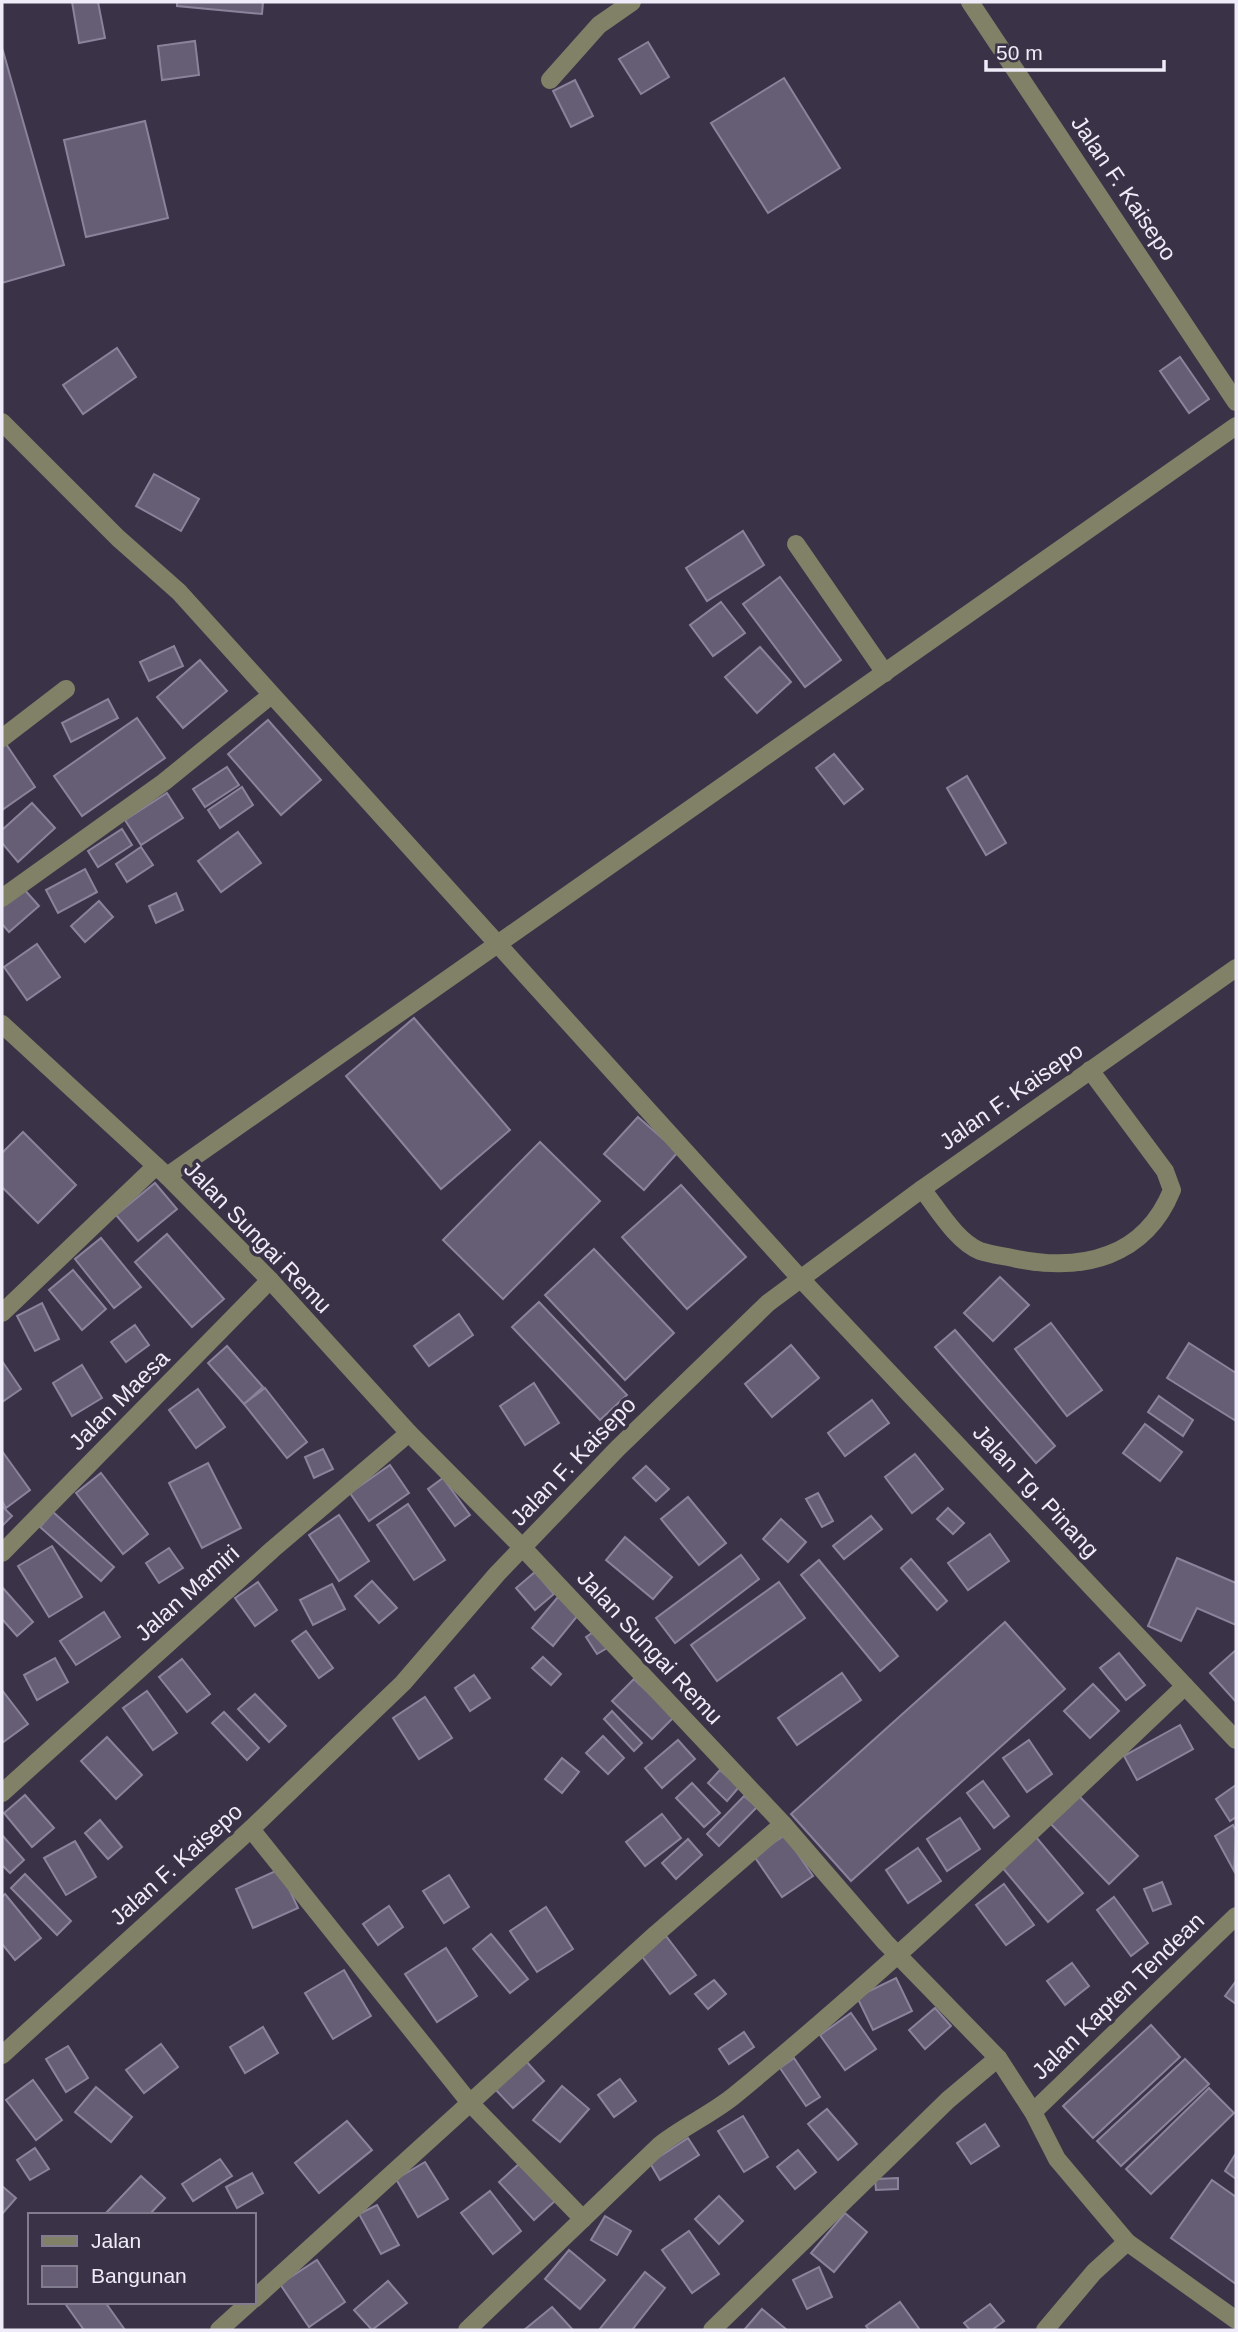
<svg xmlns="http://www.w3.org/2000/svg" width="1238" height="2332" font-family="Arial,sans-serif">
<rect width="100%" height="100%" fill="#3a3347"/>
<g fill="#655e74" stroke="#8b839b" stroke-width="2">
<polygon points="72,2 98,2 105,38 79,43"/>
<polygon points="177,2 263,2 262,14 177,6"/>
<polygon points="195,41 199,75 162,80 158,46"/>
<polygon points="648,42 669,77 641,94 619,59"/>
<polygon points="3,51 64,265 2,283 2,52"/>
<polygon points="784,78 840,168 768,213 711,123"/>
<polygon points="575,80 593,116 571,127 553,91"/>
<polygon points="145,121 168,218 86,237 64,140"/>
<polygon points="117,348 136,377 83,414 63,385"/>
<polygon points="1180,357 1209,399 1189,413 1160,371"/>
<polygon points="154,474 199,499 181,531 136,506"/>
<polygon points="743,531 764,565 707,601 686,568"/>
<polygon points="780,577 841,660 805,687 743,604"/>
<polygon points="721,602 745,633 713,656 690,625"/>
<polygon points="174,646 183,666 149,681 140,662"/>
<polygon points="760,647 791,682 757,713 725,677"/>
<polygon points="200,660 227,691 183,728 157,697"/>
<polygon points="108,699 118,718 71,742 62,723"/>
<polygon points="137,718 165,758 82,816 54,776"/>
<polygon points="268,720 321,780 281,815 228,754"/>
<polygon points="6,744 35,787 2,810 2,747"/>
<polygon points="834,754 863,789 844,804 816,768"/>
<polygon points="227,767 239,785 205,807 193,789"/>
<polygon points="967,776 1006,843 986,855 947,788"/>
<polygon points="242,787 253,805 220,828 208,810"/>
<polygon points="167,793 183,818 141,845 125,820"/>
<polygon points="32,803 55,828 18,862 2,843 2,830"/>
<polygon points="122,829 132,845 98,867 88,851"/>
<polygon points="238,832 261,863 221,892 198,861"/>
<polygon points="141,847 153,865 127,882 116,864"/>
<polygon points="85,869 97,892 58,913 46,890"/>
<polygon points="23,888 39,906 9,932 2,924 2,906"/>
<polygon points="176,893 183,910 156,923 149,906"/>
<polygon points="99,901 113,917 85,942 71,926"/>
<polygon points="37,944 60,977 27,1000 4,967"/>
<polygon points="414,1018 510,1130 441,1189 346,1076"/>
<polygon points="638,1117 678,1152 644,1190 604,1154"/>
<polygon points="23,1132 76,1185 38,1223 2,1187 2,1153"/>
<polygon points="540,1142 600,1201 503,1299 443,1240"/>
<polygon points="155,1183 177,1209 138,1241 116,1215"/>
<polygon points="681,1185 746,1257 687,1309 622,1237"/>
<polygon points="167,1234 224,1299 192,1327 135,1262"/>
<polygon points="101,1238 141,1287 114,1308 75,1259"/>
<polygon points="594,1249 674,1333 625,1380 545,1295"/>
<polygon points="73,1270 106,1309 82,1330 49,1290"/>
<polygon points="1000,1277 1029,1305 993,1341 964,1313"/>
<polygon points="539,1302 627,1395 600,1420 512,1327"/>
<polygon points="42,1303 59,1339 35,1351 17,1316"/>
<polygon points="459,1314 473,1335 429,1366 414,1346"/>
<polygon points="1051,1323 1102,1390 1067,1416 1015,1349"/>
<polygon points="135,1325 149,1345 126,1362 111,1342"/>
<polygon points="955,1330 1055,1446 1036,1463 935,1347"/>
<polygon points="1189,1343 1236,1373 1236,1421 1167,1378"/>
<polygon points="791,1345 819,1378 772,1417 745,1384"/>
<polygon points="227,1346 263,1387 244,1404 208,1363"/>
<polygon points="2,1361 21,1389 2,1402"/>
<polygon points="82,1365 102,1398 72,1416 53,1383"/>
<polygon points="534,1383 559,1423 525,1445 500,1406"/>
<polygon points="265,1388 307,1442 287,1458 244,1404"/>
<polygon points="198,1389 225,1427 196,1448 169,1410"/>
<polygon points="1159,1396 1193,1420 1183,1436 1148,1412"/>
<polygon points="872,1400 889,1423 845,1456 828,1433"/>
<polygon points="1145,1424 1182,1452 1160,1481 1123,1453"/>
<polygon points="323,1449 333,1469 314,1478 305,1457"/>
<polygon points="2,1451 30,1490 6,1508 2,1501"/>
<polygon points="915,1454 943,1489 912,1513 885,1477"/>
<polygon points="208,1463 241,1528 202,1548 169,1483"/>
<polygon points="390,1465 409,1493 369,1521 350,1493"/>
<polygon points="646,1466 669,1489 656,1501 633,1478"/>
<polygon points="101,1473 148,1534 123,1554 76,1493"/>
<polygon points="443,1478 470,1515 455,1526 428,1489"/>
<polygon points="818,1493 833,1521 822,1527 806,1499"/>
<polygon points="688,1497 726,1543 699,1565 661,1519"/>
<polygon points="408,1504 445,1560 414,1580 377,1525"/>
<polygon points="2,1506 12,1516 2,1526"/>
<polygon points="948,1508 964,1523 953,1534 937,1519"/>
<polygon points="53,1512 114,1567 101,1581 40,1527"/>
<polygon points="339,1515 369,1561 339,1581 309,1535"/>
<polygon points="871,1516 882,1529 844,1559 833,1546"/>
<polygon points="781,1519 806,1542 788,1562 763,1539"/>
<polygon points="990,1534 1009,1561 968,1590 948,1563"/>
<polygon points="625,1537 672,1577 653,1599 606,1560"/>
<polygon points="52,1546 82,1597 49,1617 18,1566"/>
<polygon points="169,1548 183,1568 159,1583 146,1563"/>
<polygon points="741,1555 759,1579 675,1643 656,1618"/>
<polygon points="1177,1558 1236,1583 1236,1625 1197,1608 1181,1641 1148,1626"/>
<polygon points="911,1559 947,1601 937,1610 901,1568"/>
<polygon points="819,1560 898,1656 880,1671 801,1575"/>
<polygon points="535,1572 554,1594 535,1610 516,1588"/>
<polygon points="372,1581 397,1608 379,1623 355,1596"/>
<polygon points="258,1582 277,1610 255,1626 235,1598"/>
<polygon points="779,1582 805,1618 717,1681 691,1645"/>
<polygon points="332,1584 345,1609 313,1625 300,1600"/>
<polygon points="2,1587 33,1622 17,1636 2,1619"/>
<polygon points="558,1597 579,1614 553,1646 532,1628"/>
<polygon points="104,1612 120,1637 76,1665 60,1641"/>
<polygon points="1005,1622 1065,1689 851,1881 791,1814"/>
<polygon points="598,1629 609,1647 597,1654 586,1637"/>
<polygon points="306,1631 333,1668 319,1678 292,1641"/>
<polygon points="1236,1650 1236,1702 1210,1673"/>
<polygon points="1119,1653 1145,1685 1126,1700 1100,1668"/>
<polygon points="543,1657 561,1674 551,1685 532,1668"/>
<polygon points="55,1658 68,1682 37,1700 24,1675"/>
<polygon points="182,1659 210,1694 187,1712 159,1677"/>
<polygon points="842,1673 861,1700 797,1745 778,1718"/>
<polygon points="474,1675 490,1698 470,1711 455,1688"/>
<polygon points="634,1679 674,1717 652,1739 612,1701"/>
<polygon points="1093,1684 1119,1711 1090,1738 1064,1711"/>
<polygon points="2,1690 28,1724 2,1743"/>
<polygon points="147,1691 177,1733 153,1750 123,1708"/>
<polygon points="255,1694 286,1726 269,1742 238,1709"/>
<polygon points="425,1697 452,1738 419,1759 393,1718"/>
<polygon points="612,1711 642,1743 634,1751 604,1719"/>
<polygon points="224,1712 259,1748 247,1760 212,1723"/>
<polygon points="1180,1725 1193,1749 1137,1780 1124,1756"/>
<polygon points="603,1736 624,1758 608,1774 586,1753"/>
<polygon points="107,1737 142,1775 116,1799 81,1761"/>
<polygon points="678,1740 695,1759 662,1788 645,1768"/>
<polygon points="1029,1740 1052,1774 1027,1792 1003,1758"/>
<polygon points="562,1758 579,1772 562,1793 545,1779"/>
<polygon points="720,1770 739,1787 727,1801 708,1783"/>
<polygon points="983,1781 1009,1816 994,1828 967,1793"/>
<polygon points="692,1783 720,1813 704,1827 676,1798"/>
<polygon points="1236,1785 1236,1817 1230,1821 1216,1799"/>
<polygon points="1076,1793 1138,1856 1109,1884 1048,1821"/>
<polygon points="25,1795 54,1828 32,1847 4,1813"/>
<polygon points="744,1796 757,1807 719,1846 707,1834"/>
<polygon points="662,1814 681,1838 645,1866 626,1842"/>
<polygon points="960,1818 980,1849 947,1871 927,1839"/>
<polygon points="100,1820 122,1847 108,1859 85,1833"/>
<polygon points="1233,1825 1236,1831 1234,1871 1215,1836"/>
<polygon points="2,1835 24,1860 10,1873 2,1865"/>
<polygon points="785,1835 813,1876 782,1897 754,1856"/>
<polygon points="1036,1837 1083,1893 1048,1922 1001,1866"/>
<polygon points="688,1839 702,1855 676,1879 662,1863"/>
<polygon points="75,1841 96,1877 66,1895 44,1858"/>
<polygon points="918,1848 941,1881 908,1903 886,1870"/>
<polygon points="280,1869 298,1908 253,1928 236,1889"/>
<polygon points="25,1874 71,1921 57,1935 11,1888"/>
<polygon points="449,1875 469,1907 444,1923 423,1891"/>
<polygon points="1162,1882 1171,1904 1153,1911 1144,1889"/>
<polygon points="1004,1884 1034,1925 1006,1945 976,1905"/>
<polygon points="5,1894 41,1938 15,1960 2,1944 2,1897"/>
<polygon points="1114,1897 1148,1943 1131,1956 1097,1910"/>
<polygon points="389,1906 403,1927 378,1945 363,1924"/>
<polygon points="546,1907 573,1949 537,1972 510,1931"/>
<polygon points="491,1934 528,1979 510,1993 473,1949"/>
<polygon points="666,1936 696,1975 670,1994 641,1955"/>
<polygon points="446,1948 477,1996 437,2022 405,1974"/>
<polygon points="1072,1963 1089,1986 1065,2005 1047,1981"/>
<polygon points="344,1970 371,2016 333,2039 305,1993"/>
<polygon points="896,1978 912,2011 873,2030 857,1997"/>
<polygon points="714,1980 726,1994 708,2009 695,1994"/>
<polygon points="1236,1981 1236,2004 1225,1996"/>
<polygon points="935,2008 951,2026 925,2049 909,2030"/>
<polygon points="851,2013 876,2049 845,2070 820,2035"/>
<polygon points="1151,2025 1180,2057 1093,2138 1063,2106"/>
<polygon points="263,2027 278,2053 245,2073 230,2047"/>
<polygon points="744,2032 754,2047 729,2064 719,2049"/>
<polygon points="161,2044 178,2067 144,2093 126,2070"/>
<polygon points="68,2046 88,2078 66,2092 46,2059"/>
<polygon points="794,2058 820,2097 806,2106 780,2068"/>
<polygon points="1185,2059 1209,2084 1121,2166 1097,2141"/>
<polygon points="525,2060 544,2081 513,2108 494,2088"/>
<polygon points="620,2079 636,2101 614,2117 598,2095"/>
<polygon points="33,2080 62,2120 36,2140 6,2100"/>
<polygon points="562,2086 589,2109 560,2142 533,2120"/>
<polygon points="96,2087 132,2117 111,2142 75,2112"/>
<polygon points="1209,2088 1234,2113 1151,2194 1126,2169"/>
<polygon points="827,2109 857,2144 838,2160 808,2124"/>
<polygon points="743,2116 768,2157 744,2172 718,2131"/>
<polygon points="347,2121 372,2150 319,2193 295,2163"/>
<polygon points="985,2124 999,2146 971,2164 957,2143"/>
<polygon points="688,2138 699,2155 660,2180 650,2163"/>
<polygon points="35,2148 49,2169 30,2180 17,2160"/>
<polygon points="798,2150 816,2172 795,2189 777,2167"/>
<polygon points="1236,2153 1236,2179 1225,2171"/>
<polygon points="220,2159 232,2176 193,2201 182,2184"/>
<polygon points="425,2162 448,2199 418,2217 396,2179"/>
<polygon points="520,2163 555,2201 534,2220 499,2182"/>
<polygon points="252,2173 263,2193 237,2208 226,2187"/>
<polygon points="141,2176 165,2198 149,2215 104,2215"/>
<polygon points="898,2178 898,2189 876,2190 875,2179"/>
<polygon points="1212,2180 1236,2197 1236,2284 1171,2238"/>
<polygon points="2,2186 16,2198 2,2214"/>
<polygon points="490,2191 521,2231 493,2254 461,2213"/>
<polygon points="719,2196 743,2221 719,2244 695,2219"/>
<polygon points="377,2205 399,2245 381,2254 359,2214"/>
<polygon points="845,2213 867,2232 834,2272 811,2253"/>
<polygon points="605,2216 631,2231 617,2255 591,2240"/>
<polygon points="689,2231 719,2274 692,2293 662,2250"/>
<polygon points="569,2250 605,2280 580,2309 545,2279"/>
<polygon points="317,2260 345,2302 309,2327 280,2284"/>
<polygon points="819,2267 832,2297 807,2309 793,2280"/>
<polygon points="645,2272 665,2288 632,2330 599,2330"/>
<polygon points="388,2281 407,2303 372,2330 354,2310"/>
<polygon points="64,2302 105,2302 125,2330 84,2330"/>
<polygon points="900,2302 920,2330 869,2330 866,2326"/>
<polygon points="990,2304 1004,2321 992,2330 970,2330 964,2323"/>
<polygon points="552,2307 573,2330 524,2330"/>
<polygon points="762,2309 787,2330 744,2330"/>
</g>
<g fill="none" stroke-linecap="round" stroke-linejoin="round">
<g stroke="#818168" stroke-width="18">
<polyline points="970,2 1236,402"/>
<polyline points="550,80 599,25 632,2"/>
<polyline points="2,422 118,538 179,592 799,1277 1236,1740"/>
<polyline points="796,544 885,673"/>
<polyline points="2,738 66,689"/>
<polyline points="2,898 164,782 270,696"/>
<polyline points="2,1024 167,1176 270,1280 409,1433 523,1548 783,1824 885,1942 998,2058 1033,2112 1057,2159 1127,2242 1236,2320"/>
<polyline points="167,1176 1236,426"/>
<path d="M922 1189C938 1209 956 1241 980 1251 992 1255 1005 1256 1017 1259 1083 1272 1145 1257 1172 1190L1165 1171 1090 1070"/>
<polyline points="2,1313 156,1166"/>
<polyline points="2,1553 270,1280"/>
<polyline points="2,1793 273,1549 409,1433"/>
<polyline points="251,1829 470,2103 254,2299"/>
<polyline points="2,2055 251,1829 403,1683 497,1574 618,1448 768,1303 922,1189 1236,968"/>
<polyline points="1033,2112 1236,1916"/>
<polyline points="583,2219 470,2103 656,1934 783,1824"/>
<polyline points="219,2330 250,2302"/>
<path d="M467 2330 660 2145C684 2126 712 2114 735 2095 892 1966 1038 1826 1185 1686"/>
<polyline points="712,2330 948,2100 998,2058"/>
<polyline points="1045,2330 1094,2272 1127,2242"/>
</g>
</g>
<g text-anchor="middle" stroke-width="7" stroke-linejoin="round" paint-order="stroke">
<g font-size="23" fill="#efebf8" stroke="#3a3347">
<text transform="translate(1124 188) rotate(56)" y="8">Jalan F. Kaisepo</text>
<text transform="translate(1011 1096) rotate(-35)" y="8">Jalan F. Kaisepo</text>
<text transform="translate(258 1237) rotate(46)" y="8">Jalan Sungai Remu</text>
<text transform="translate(119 1400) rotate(-45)" y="8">Jalan Maesa</text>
<text transform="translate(573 1461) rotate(-46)" y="8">Jalan F. Kaisepo</text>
<text transform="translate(1036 1491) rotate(47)" y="8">Jalan Tg. Pinang</text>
<text transform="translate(187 1593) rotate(-42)" y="8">Jalan Mamiri</text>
<text transform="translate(650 1647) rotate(47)" y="8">Jalan Sungai Remu</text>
<text transform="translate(176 1864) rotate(-42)" y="8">Jalan F. Kaisepo</text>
<text transform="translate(1118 1996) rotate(-44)" y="8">Jalan Kapten Tendean</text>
</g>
</g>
<rect width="1238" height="2332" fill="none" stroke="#efebf8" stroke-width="7"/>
<rect x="28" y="2213" width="228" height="91" fill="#3a3347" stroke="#827d8e" stroke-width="2"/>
<rect x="42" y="2236" width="35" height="10" fill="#818168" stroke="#827d8e" stroke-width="2"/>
<text x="91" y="2248" font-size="21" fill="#efebf8">Jalan</text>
<rect x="42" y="2266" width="35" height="21" fill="#655e74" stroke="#827d8e" stroke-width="2"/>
<text x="91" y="2283" font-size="21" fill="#efebf8">Bangunan</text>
<path d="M986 60v10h178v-10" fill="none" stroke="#efebf8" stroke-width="3.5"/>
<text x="996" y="60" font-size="21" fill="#efebf8" stroke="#3a3347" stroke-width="5" paint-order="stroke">50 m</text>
</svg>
